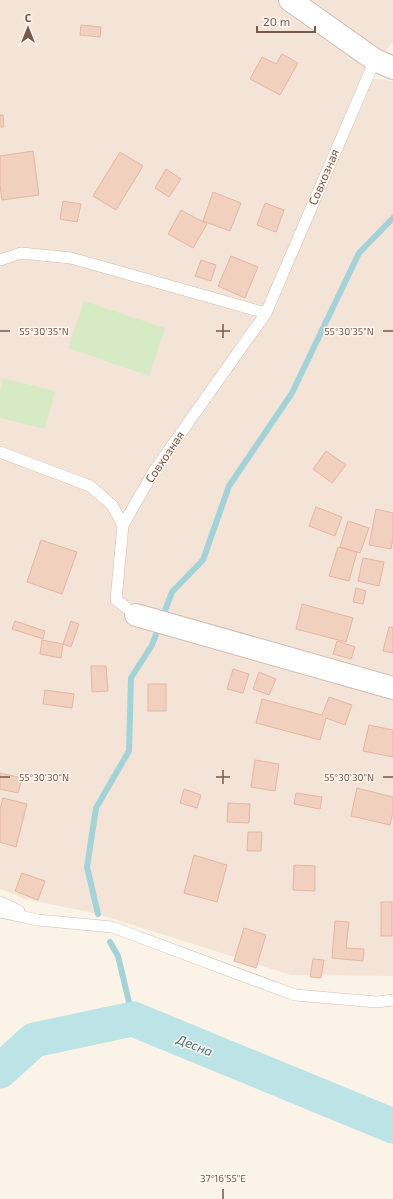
<svg xmlns="http://www.w3.org/2000/svg" width="393" height="1199" font-family="'Exo 2',sans-serif">
<rect width="100%" height="100%" fill="#fcf3e8"/>
<polygon fill="#f4e4d7" points="0,0 393,0 393,42 365,79 380,79 393,81 393,976 291,975 98,914 25,899 0,889"/>
<g fill="#d7eac6">
<polygon points="84,301 165,328 149,376 68,348"/>
<polygon points="3,378 55,391 45,429 0,418 0,391"/>
</g>
<g fill="none" stroke-linecap="round" stroke-linejoin="round">
<g stroke="#a3d3d8" stroke-width="6">
<polyline points="98,914 87,867 96,808 129,751 131,678 152,645 172,592 203,560 229,486 292,393 359,253 393,218"/>
<polyline points="110,942 118,956 133,1019"/>
</g>
<polyline stroke="#bce3e6" stroke-width="35" points="0,1071 34,1040 133,1019 393,1126"/>
</g>
<g fill="#f1d0c0" stroke="#e4b6a1">
<polygon points="81,25 101,27 100,37 80,35"/>
<polygon points="282,54 298,63 280,95 250,79 262,57 276,64"/>
<polygon points="0,115 3,115 4,127 0,127"/>
<polygon points="33,151 39,195 2,200 0,185 0,156"/>
<polygon points="120,152 143,166 116,210 93,196"/>
<polygon points="166,169 181,179 169,197 155,188"/>
<polygon points="213,192 241,203 230,231 203,221"/>
<polygon points="63,201 81,204 77,222 60,219"/>
<polygon points="265,203 284,210 276,232 257,225"/>
<polygon points="181,210 207,224 193,248 168,234"/>
<polygon points="231,256 258,267 245,298 218,286"/>
<polygon points="201,260 216,265 211,281 195,276"/>
<polygon points="326,451 346,465 332,483 313,469"/>
<polygon points="316,507 342,517 335,536 309,526"/>
<polygon points="376,509 393,513 393,539 391,549 369,545"/>
<polygon points="348,521 369,528 360,553 340,547"/>
<polygon points="41,540 77,552 62,594 27,582"/>
<polygon points="338,547 357,552 349,581 329,576"/>
<polygon points="363,558 384,562 379,586 358,581"/>
<polygon points="356,588 366,591 363,604 353,602"/>
<polygon points="302,604 353,618 346,642 296,629"/>
<polygon points="15,621 45,631 43,639 12,629"/>
<polygon points="71,621 79,624 71,647 63,644"/>
<polygon points="389,627 393,628 393,653 383,651"/>
<polygon points="42,640 63,644 61,658 40,654"/>
<polygon points="337,641 355,647 351,659 333,654"/>
<polygon points="91,666 106,666 108,691 92,692"/>
<polygon points="233,669 249,674 243,693 227,689"/>
<polygon points="259,672 276,679 269,695 253,689"/>
<rect x="148" y="684" width="18" height="27"/>
<polygon points="45,690 74,694 72,708 43,704"/>
<polygon points="329,697 352,705 345,725 326,718 320,740 256,723 262,699 322,715"/>
<polygon points="369,725 393,730 393,757 363,751"/>
<polygon points="255,760 279,764 275,791 251,787"/>
<polygon points="0,773 22,778 18,793 0,789"/>
<polygon points="357,788 393,797 393,812 390,825 351,816"/>
<polygon points="184,789 201,795 197,808 180,803"/>
<polygon points="296,793 322,797 320,809 294,804"/>
<polygon points="3,798 27,804 16,847 0,842 0,809"/>
<polygon points="228,803 250,804 249,823 227,822"/>
<polygon points="248,832 262,832 261,851 247,851"/>
<polygon points="194,855 227,865 217,902 184,893"/>
<polygon points="294,865 315,866 315,891 293,890"/>
<polygon points="22,873 45,881 38,900 15,891"/>
<rect x="381" y="902" width="11" height="34"/>
<polygon points="335,921 349,922 346,948 364,949 363,961 332,958"/>
<polygon points="244,928 266,935 256,968 234,961"/>
<polygon points="313,959 324,960 321,978 310,977"/>
</g>
<g fill="none" stroke-linecap="round" stroke-linejoin="round">
<defs>
<g id="lane">
<polyline points="0,260 21,253 71,258 266,313 154,471 123,525 116,600 136,615"/>
<polyline points="266,313 375,60"/>
<polyline points="0,452 90,486 112,505 123,525"/>
<polyline points="0,902 19,911"/>
<polyline points="0,912 38,920 112,927 295,995 377,1002 393,1000"/>
</g>
<g id="street">
<polyline points="290,0 375,60 393,68"/>
<polyline points="136,615 393,688"/>
</g>
</defs>
<use href="#lane" stroke="#d0bcb0" stroke-width="12"/>
<use href="#street" stroke="#d0bcb0" stroke-width="24"/>
<use href="#lane" stroke="#fff" stroke-width="11"/>
<use href="#street" stroke="#fff" stroke-width="22"/>
</g>
<path fill="none" stroke="#76584c" stroke-width="1.5" d="M223 324V338M0 331H10M216 331H230M383 331H393M223 770V784M0 777H10M216 777H230M383 777H393M223 1189V1199"/>
<g text-anchor="middle" stroke-width="3" stroke-linejoin="round" paint-order="stroke">
<g font-size="12" fill="#76584c" stroke="#fff7ef">
<text transform="translate(324 177) rotate(-67)" y="4">Совхозная</text>
<text transform="translate(165 457) rotate(-56)" y="4">Совхозная</text>
</g>
<g font-size="13" font-style="italic" fill="#40767b" stroke="#fff7ef">
<text transform="translate(195 1045) rotate(22)" y="5">Десна</text>
</g>
</g>
<g font-size="10" text-anchor="middle" fill="#76584c" stroke="#fff7ef" stroke-width="3" stroke-linejoin="round" paint-order="stroke">
<text x="44" y="335">55°30'35"N</text>
<text x="349" y="335">55°30'35"N</text>
<text x="44" y="781">55°30'30"N</text>
<text x="349" y="781">55°30'30"N</text>
<text x="223" y="1182">37°16'55"E</text>
</g>
<g transform="translate(28 28)" stroke="#fff7ef" stroke-width="3" paint-order="stroke">
<path d="M0-3L7 15L0 10L-7 15Z" fill="#76584c"/>
<text y="-6" font-size="11" font-weight="bold" text-anchor="middle" fill="#76584c">С</text>
</g>
<path d="M257 26v6h58v-6" fill="none" stroke="#76584c" stroke-width="2"/>
<text x="263" y="26" font-size="12" fill="#76584c" stroke="#fff7ef" stroke-width="3" paint-order="stroke">20 m</text>
</svg>
